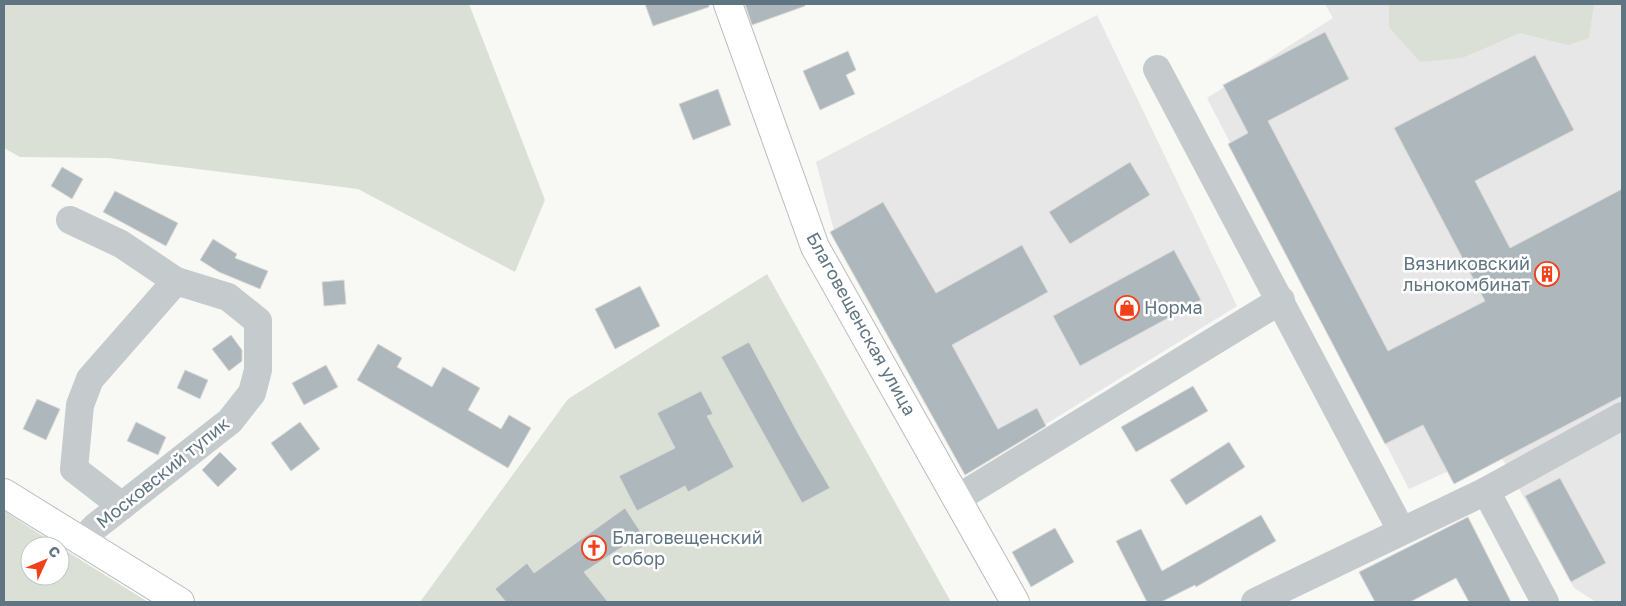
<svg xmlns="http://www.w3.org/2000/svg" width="1626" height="606" font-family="'Golos Text',sans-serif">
<rect width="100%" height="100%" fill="#f8f8f5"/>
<g fill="#e6e7e6">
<polygon points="1325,4 1622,4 1622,602 1596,602 1574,588 1497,449 1409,489 1207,98 1333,18"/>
<polygon points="1097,15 1237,306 970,471 838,246 816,162"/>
</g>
<g fill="#dae0d5">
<polygon points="4,4 469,4 545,200 515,272 358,189 108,158 20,157 4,148"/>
<polygon points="1389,4 1594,4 1589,38 1568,45 1520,33 1462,58 1420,62 1389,27"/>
<polygon points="767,274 951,602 420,602 568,399"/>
<polygon points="4,511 58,546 30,546 30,576 60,576 60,547 148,602 4,602"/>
</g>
<g fill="#aeb7bc" stroke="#dad9d7">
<polygon points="645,4 709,4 709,7 653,26"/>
<polygon points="745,4 805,4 805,6 752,25"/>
<polygon points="1325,32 1349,79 1268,121 1388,351 1485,301 1394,128 1535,55 1574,130 1475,181 1510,248 1622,189 1622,396 1454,484 1423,425 1385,444 1228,144 1248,133 1223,85"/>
<polygon points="848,51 856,70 846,75 855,94 820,110 803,71"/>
<polygon points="718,89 731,125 693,140 679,104"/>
<polygon points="1130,162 1150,195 1070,244 1049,212"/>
<polygon points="62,167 83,179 72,199 51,186"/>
<polygon points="115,191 178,223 166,246 103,212"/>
<polygon points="883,202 936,293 1022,245 1048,292 952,345 998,429 1037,408 1046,426 965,475 830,232"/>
<polygon points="213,239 237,254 235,258 268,271 260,289 219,272 200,260"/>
<polygon points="1174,250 1201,300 1080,366 1053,316"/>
<polygon points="344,280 346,304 324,306 322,282"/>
<polygon points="640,286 660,326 615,349 595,309"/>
<polygon points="231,335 242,350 242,361 229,371 212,349"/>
<polygon points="749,342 799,435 830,488 802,503 721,357"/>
<polygon points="378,344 402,358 397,367 432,387 443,367 480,388 468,410 501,429 509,415 531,428 508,468 357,380"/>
<polygon points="326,365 338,387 304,405 292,383"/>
<polygon points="185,370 208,380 200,399 177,388"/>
<polygon points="1193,386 1208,411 1136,452 1121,427"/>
<polygon points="701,391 713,414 707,416 734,467 688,492 685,486 637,511 619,476 675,448 657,413"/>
<polygon points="37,399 60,409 46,440 23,429"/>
<polygon points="136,422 166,437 158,455 127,441"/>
<polygon points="300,422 320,449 291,471 271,443"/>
<polygon points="1229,442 1245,467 1186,505 1170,480"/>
<polygon points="220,452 237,469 218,487 202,470"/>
<polygon points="1560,478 1606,563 1571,582 1525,496"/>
<polygon points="625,508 642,534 584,572 608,602 506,602 495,589 527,563 534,573"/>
<polygon points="1261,515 1276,541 1196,587 1195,585 1161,602 1147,602 1116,541 1141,529 1162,571"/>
<polygon points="1468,517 1511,602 1469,602 1456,578 1410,602 1375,602 1359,572"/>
<polygon points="1055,528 1074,562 1031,587 1012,552"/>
</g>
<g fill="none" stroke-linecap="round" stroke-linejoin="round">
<defs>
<g id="major">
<polyline points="728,4 815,247 1015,602"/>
<polyline points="4,493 180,602"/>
</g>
</defs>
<use href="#major" stroke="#b8bdc0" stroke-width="30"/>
<g stroke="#c5cacd" stroke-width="28">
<polyline points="1157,69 1401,530"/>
<polyline points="70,220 121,244 176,281 228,297 258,321 258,370 252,393 230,421 95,527 81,542"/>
<polyline points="1486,491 1622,416"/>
<polyline points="958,498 1281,300"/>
<polyline points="122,506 74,469 80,405 90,379 176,281"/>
<polyline points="1255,602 1486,491 1545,602"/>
</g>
<use href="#major" stroke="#fff" stroke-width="28"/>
</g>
<defs>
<symbol id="building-ring" viewBox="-11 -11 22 22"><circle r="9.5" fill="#fff" stroke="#f2401b" stroke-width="1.5"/><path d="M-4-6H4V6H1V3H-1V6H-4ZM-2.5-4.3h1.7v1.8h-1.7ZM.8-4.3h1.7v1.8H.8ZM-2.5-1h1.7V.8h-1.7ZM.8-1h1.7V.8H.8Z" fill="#f2401b"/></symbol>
<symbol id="shop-ring" viewBox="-11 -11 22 22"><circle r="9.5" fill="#fff" stroke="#f2401b" stroke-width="1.5"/><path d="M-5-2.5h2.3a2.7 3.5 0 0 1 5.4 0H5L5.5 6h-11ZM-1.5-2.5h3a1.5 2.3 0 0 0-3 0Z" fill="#f2401b"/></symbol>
<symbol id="church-ring" viewBox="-11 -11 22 22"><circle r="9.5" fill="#fff" stroke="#f2401b" stroke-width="1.5"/><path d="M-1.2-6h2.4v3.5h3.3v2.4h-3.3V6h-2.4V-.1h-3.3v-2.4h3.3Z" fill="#f2401b"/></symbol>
</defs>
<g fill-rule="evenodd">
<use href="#building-ring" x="1533" y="260" width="28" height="28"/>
<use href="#shop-ring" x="1113" y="294" width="28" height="28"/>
<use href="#church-ring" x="580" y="534" width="28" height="28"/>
</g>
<g text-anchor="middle" stroke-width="5" stroke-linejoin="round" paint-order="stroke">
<g font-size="18" fill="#607582" stroke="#fff" text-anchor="start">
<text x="1530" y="270" text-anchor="end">Вязниковский<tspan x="1530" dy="21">льнокомбинат</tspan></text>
<text x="1144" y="314">Норма</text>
<text x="612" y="544">Благовещенский<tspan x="612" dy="21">собор</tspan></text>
</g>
<g font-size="18" fill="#607582" stroke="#fff">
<text transform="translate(861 324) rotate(61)" y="6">Благовещенская улица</text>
<text transform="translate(163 473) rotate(-39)" y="6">Московский тупик</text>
</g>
</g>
<rect width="1626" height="606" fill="none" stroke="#607582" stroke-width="10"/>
<g transform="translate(45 561) rotate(46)"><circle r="24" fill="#ffffff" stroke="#bfc8cd"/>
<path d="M0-4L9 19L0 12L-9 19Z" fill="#f2401b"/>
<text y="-8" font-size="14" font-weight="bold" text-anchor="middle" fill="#607582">С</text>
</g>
</svg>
